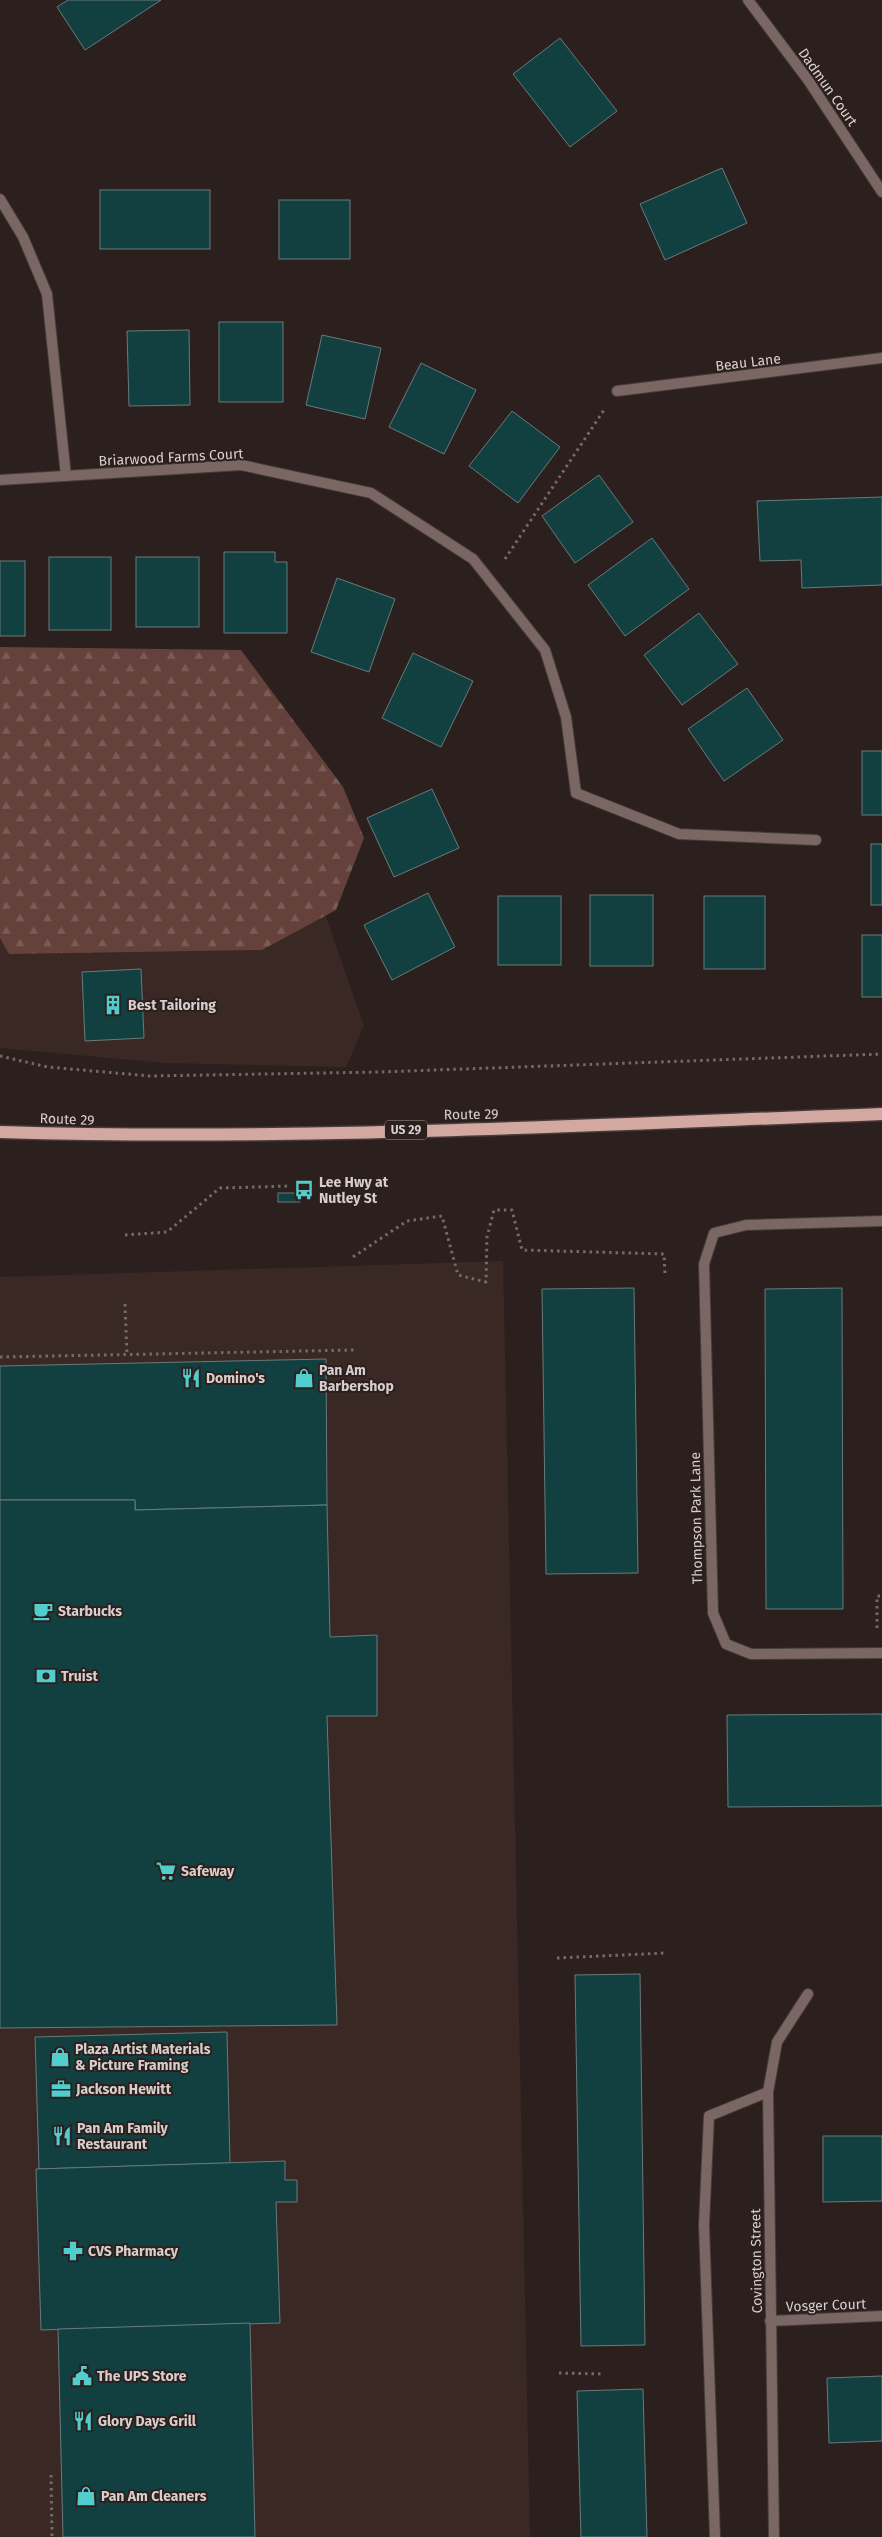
<svg xmlns="http://www.w3.org/2000/svg" width="882" height="2537" font-family="'Fira Sans',sans-serif">
<defs>
<pattern id="forest-firs" width="22" height="20" patternUnits="userSpaceOnUse" patternTransform="scale(1.25)"><rect width="22" height="20" fill="#64423b"/><path d="M5 1l3.5 6h-7zM16 11l3.5 6h-7z" fill="#795c56"/></pattern>
</defs>
<rect width="100%" height="100%" fill="#2c201e"/>
<g fill="#3a2824">
<polygon points="0,914 325,914 364,1026 346,1067 165,1063 0,1048"/>
<polygon points="503,1261 530,2537 0,2537 0,1277"/>
</g>
<polygon fill="url(#forest-firs)" points="0,647 241,650 343,787 364,838 336,910 262,950 9,954 0,938"/>
<g fill="#124040" stroke="#697a7a">
<polygon points="68,0 161,0 85,50 57,7"/>
<polygon points="560,38 617,111 570,147 513,74"/>
<polygon points="722,168 747,223 665,260 640,204"/>
<rect x="100" y="190" width="110" height="59"/>
<rect x="279" y="200" width="71" height="59"/>
<rect x="219" y="322" width="64" height="80"/>
<polygon points="189,330 190,405 129,406 127,331"/>
<polygon points="322,335 381,348 365,419 306,405"/>
<polygon points="421,363 476,390 444,454 389,427"/>
<polygon points="512,411 560,447 518,503 469,466"/>
<polygon points="599,475 633,522 575,563 542,516"/>
<polygon points="882,497 882,585 802,588 801,560 760,561 757,501"/>
<polygon points="652,538 689,589 625,636 588,585"/>
<polygon points="224,552 275,552 275,562 287,562 287,633 224,633"/>
<rect x="49" y="557" width="62" height="73"/>
<rect x="136" y="557" width="63" height="70"/>
<rect x="0" y="561" width="25" height="75"/>
<polygon points="337,578 395,599 369,672 311,652"/>
<polygon points="699,613 738,664 682,705 644,655"/>
<polygon points="413,653 473,681 441,747 382,718"/>
<polygon points="747,688 783,740 724,781 688,729"/>
<rect x="862" y="751" width="20" height="64"/>
<polygon points="432,789 459,848 394,877 367,818"/>
<rect x="871" y="844" width="11" height="61"/>
<polygon points="428,893 455,947 392,980 364,925"/>
<rect x="590" y="895" width="63" height="71"/>
<rect x="498" y="896" width="63" height="69"/>
<rect x="704" y="896" width="61" height="73"/>
<rect x="862" y="935" width="20" height="62"/>
<polygon points="141,969 144,1038 85,1041 82,972"/>
<rect x="278" y="1193" width="22" height="9"/>
<polygon points="634,1288 638,1573 546,1574 542,1289"/>
<polygon points="842,1288 843,1609 766,1609 765,1289"/>
<polygon points="326,1359 327,1505 135,1510 135,1500 0,1500 0,1366"/>
<polygon points="0,1500 135,1500 135,1510 327,1505 330,1637 377,1635 377,1716 327,1716 337,2025 0,2028"/>
<polygon points="882,1714 882,1806 728,1807 727,1715"/>
<polygon points="640,1974 645,2345 581,2346 575,1975"/>
<polygon points="227,2032 230,2163 39,2169 35,2037"/>
<polygon points="823,2136 882,2136 882,2201 823,2202"/>
<polygon points="285,2161 285,2180 297,2180 297,2202 276,2202 280,2323 41,2330 36,2169"/>
<polygon points="250,2323 255,2537 63,2537 58,2329"/>
<polygon points="882,2376 882,2441 829,2443 827,2378"/>
<polygon points="643,2389 647,2537 581,2537 577,2391"/>
</g>
<g fill="none" stroke-linecap="round" stroke-linejoin="round">
<defs>
<polyline id="service" points="576,793 679,834 816,840"/>
<g id="minor">
<polyline points="748,0 808,80 882,192"/>
<polyline points="0,199 23,237 47,294 66,476"/>
<polyline points="617,391 882,358"/>
<polyline points="0,480 241,465 371,493 473,559 545,650 566,717 576,793"/>
<polyline points="882,1221 746,1225 714,1233 704,1264 713,1613 726,1644 751,1654 882,1653"/>
<polyline points="770,2321 882,2316"/>
<polyline points="715,2537 704,2225 709,2116 768,2092"/>
<polyline points="774,2537 768,2092 777,2042 808,1994"/>
</g>
<path id="primary" d="M0 1132C294 1141 588 1125 882 1114"/>
</defs>
<use href="#service" stroke="#473c3a" stroke-width="12"/>
<use href="#minor" stroke="#473c3a" stroke-width="12"/>
<use href="#primary" stroke="#473c3a" stroke-width="15"/>
<g stroke="#746a68" stroke-width="3" stroke-dasharray="2.5 4" stroke-linecap="butt">
<polyline points="505,559 604,410"/>
<polyline points="0,1056 48,1067 150,1076 380,1072 882,1054"/>
<polyline points="125,1235 167,1232 220,1188 291,1186"/>
<polyline points="353,1257 407,1221 442,1216 458,1275 486,1282 487,1237 494,1210 512,1210 522,1250 664,1254 665,1274"/>
<polyline points="125,1304 127,1355"/>
<polyline points="0,1357 356,1350"/>
<polyline points="877,1628 877,1596 882,1596"/>
<polyline points="557,1958 666,1953"/>
<polyline points="559,2373 604,2374"/>
<polyline points="51,2475 52,2537"/>
</g>
<use href="#service" stroke="#7a6662" stroke-width="10"/>
<use href="#minor" stroke="#7a6662" stroke-width="10"/>
<use href="#primary" stroke="#d3a8a0" stroke-width="12"/>
</g>
<defs>
<symbol id="building-bare" viewBox="-9 -9 18 18"><path d="M-4-6H4V6H1V3H-1V6H-4ZM-2.5-4.3h1.7v1.8h-1.7ZM.8-4.3h1.7v1.8H.8ZM-2.5-1h1.7V.8h-1.7ZM.8-1h1.7V.8H.8Z" fill="#52cdcd" stroke="#2c201e" stroke-width="2.5" paint-order="stroke"/></symbol>
<symbol id="bus-bare" viewBox="-9 -9 18 18"><path d="M-5-6H5V4H4V6H2V4H-2V6H-4V4H-5ZM-3.5-4V0h7V-4ZM-3.5 1.2v1.5H-2V1.2ZM2 1.2v1.5H3.5V1.2Z" fill="#52cdcd" stroke="#2c201e" stroke-width="2.5" paint-order="stroke"/></symbol>
<symbol id="restaurant-bare" viewBox="-9 -9 18 18"><path d="M-5-6h1v4h1v-4h1v4h1v-4h1v5L-1.5 .5V6h-2V.5L-5-1ZM5-6V6H3V1.5H1.5Q1.5-4 5-6Z" fill="#52cdcd" stroke="#2c201e" stroke-width="2.5" paint-order="stroke"/></symbol>
<symbol id="shop-bare" viewBox="-9 -9 18 18"><path d="M-5-2.5h2.3a2.7 3.5 0 0 1 5.4 0H5L5.5 6h-11ZM-1.5-2.5h3a1.5 2.3 0 0 0-3 0Z" fill="#52cdcd" stroke="#2c201e" stroke-width="2.5" paint-order="stroke"/></symbol>
<symbol id="cafe-bare" viewBox="-9 -9 18 18"><path d="M-5.5-4.5H6V0H3Q3 3.5 0 3.5H-2.5Q-5.5 3.5-5.5 0ZM3-3.2v2h1.7v-2ZM-6 4.5H4V6H-6Z" fill="#52cdcd" stroke="#2c201e" stroke-width="2.5" paint-order="stroke"/></symbol>
<symbol id="bank-bare" viewBox="-9 -9 18 18"><path d="M-6-4H6V4H-6ZM0-2.3a2.3 2.3 0 1 0 0 4.6a2.3 2.3 0 1 0 0-4.6Z" fill="#52cdcd" stroke="#2c201e" stroke-width="2.5" paint-order="stroke"/></symbol>
<symbol id="supermarket-bare" viewBox="-9 -9 18 18"><path d="M-6-5.5h2.5l.6 2H6L4.5 2H-2.5L-4.4-4H-6ZM-1.5 3.2a1.3 1.3 0 1 0 .1 0ZM3 3.2a1.3 1.3 0 1 0 .1 0Z" fill="#52cdcd" stroke="#2c201e" stroke-width="2.5" paint-order="stroke"/></symbol>
<symbol id="office-bare" viewBox="-9 -9 18 18"><path d="M-6-3h4V-5.5h4V-3h4V5H-6ZM-1-4.5V-3h2v-1.5ZM-6 0V1H6V0Z" fill="#52cdcd" stroke="#2c201e" stroke-width="2.5" paint-order="stroke"/></symbol>
<symbol id="pharmacy-bare" viewBox="-9 -9 18 18"><path d="M-2-6h4v4h4v4h-4v4h-4v-4h-4v-4h4Z" fill="#52cdcd" stroke="#2c201e" stroke-width="2.5" paint-order="stroke"/></symbol>
<symbol id="civic-bare" viewBox="-9 -9 18 18"><path d="M-.6-6.5H3V-4.5H.6V-3L4-1V1h2V6H-6V1h2V-1L-.6-3ZM-1.2 2.5V6h2.4V2.5Z" fill="#52cdcd" stroke="#2c201e" stroke-width="2.5" paint-order="stroke"/></symbol>
</defs>
<g fill-rule="evenodd">
<use href="#building-bare" x="99" y="991" width="28" height="28"/>
<use href="#bus-bare" x="290" y="1176" width="28" height="28"/>
<use href="#restaurant-bare" x="177" y="1364" width="28" height="28"/>
<use href="#shop-bare" x="290" y="1364" width="28" height="28"/>
<use href="#cafe-bare" x="29" y="1597" width="28" height="28"/>
<use href="#bank-bare" x="32" y="1662" width="28" height="28"/>
<use href="#supermarket-bare" x="152" y="1857" width="28" height="28"/>
<use href="#shop-bare" x="46" y="2043" width="28" height="28"/>
<use href="#office-bare" x="47" y="2075" width="28" height="28"/>
<use href="#restaurant-bare" x="48" y="2122" width="28" height="28"/>
<use href="#pharmacy-bare" x="59" y="2237" width="28" height="28"/>
<use href="#civic-bare" x="68" y="2362" width="28" height="28"/>
<use href="#restaurant-bare" x="69" y="2407" width="28" height="28"/>
<use href="#shop-bare" x="72" y="2482" width="28" height="28"/>
</g>
<g text-anchor="middle" stroke-width="4" stroke-linejoin="round" paint-order="stroke">
<rect fill="#2c201e" stroke="#a49a98" stroke-width="1" x="385" y="1120.5" width="42" height="19" rx="4"/>
<g font-size="12" font-weight="bold" fill="#d7cfcd">
<text x="406" y="1134">US 29</text>
</g>
<g font-size="14" fill="#d7cfcd" stroke="#2c201e">
<text transform="translate(828 87) rotate(55)" y="5">Dadmun Court</text>
<text transform="translate(748 362) rotate(-7)" y="5">Beau Lane</text>
<text transform="translate(171 457) rotate(-3)" y="5">Briarwood Farms Court</text>
<text transform="translate(471 1114) rotate(-1)" y="5">Route 29</text>
<text transform="translate(67 1119) rotate(2)" y="5">Route 29</text>
<text transform="translate(696 1518) rotate(-91)" y="5">Thompson Park Lane</text>
<text transform="translate(756 2261) rotate(-91)" y="5">Covington Street</text>
<text transform="translate(826 2305) rotate(-2)" y="5">Vosger Court</text>
</g>
<g font-size="14" font-weight="bold" fill="#d7cfcd" stroke="#2c201e" text-anchor="start">
<text x="128" y="1010">Best Tailoring</text>
<text x="319" y="1187">Lee Hwy at<tspan x="319" dy="16">Nutley St</tspan></text>
<text x="319" y="1375">Pan Am<tspan x="319" dy="16">Barbershop</tspan></text>
<text x="206" y="1383">Domino's</text>
<text x="58" y="1616">Starbucks</text>
<text x="61" y="1681">Truist</text>
<text x="181" y="1876">Safeway</text>
<text x="75" y="2054">Plaza Artist Materials<tspan x="75" dy="16">&amp; Picture Framing</tspan></text>
<text x="76" y="2094">Jackson Hewitt</text>
<text x="77" y="2133">Pan Am Family<tspan x="77" dy="16">Restaurant</tspan></text>
<text x="88" y="2256">CVS Pharmacy</text>
<text x="97" y="2381">The UPS Store</text>
<text x="98" y="2426">Glory Days Grill</text>
<text x="101" y="2501">Pan Am Cleaners</text>
</g>
</g>
</svg>
